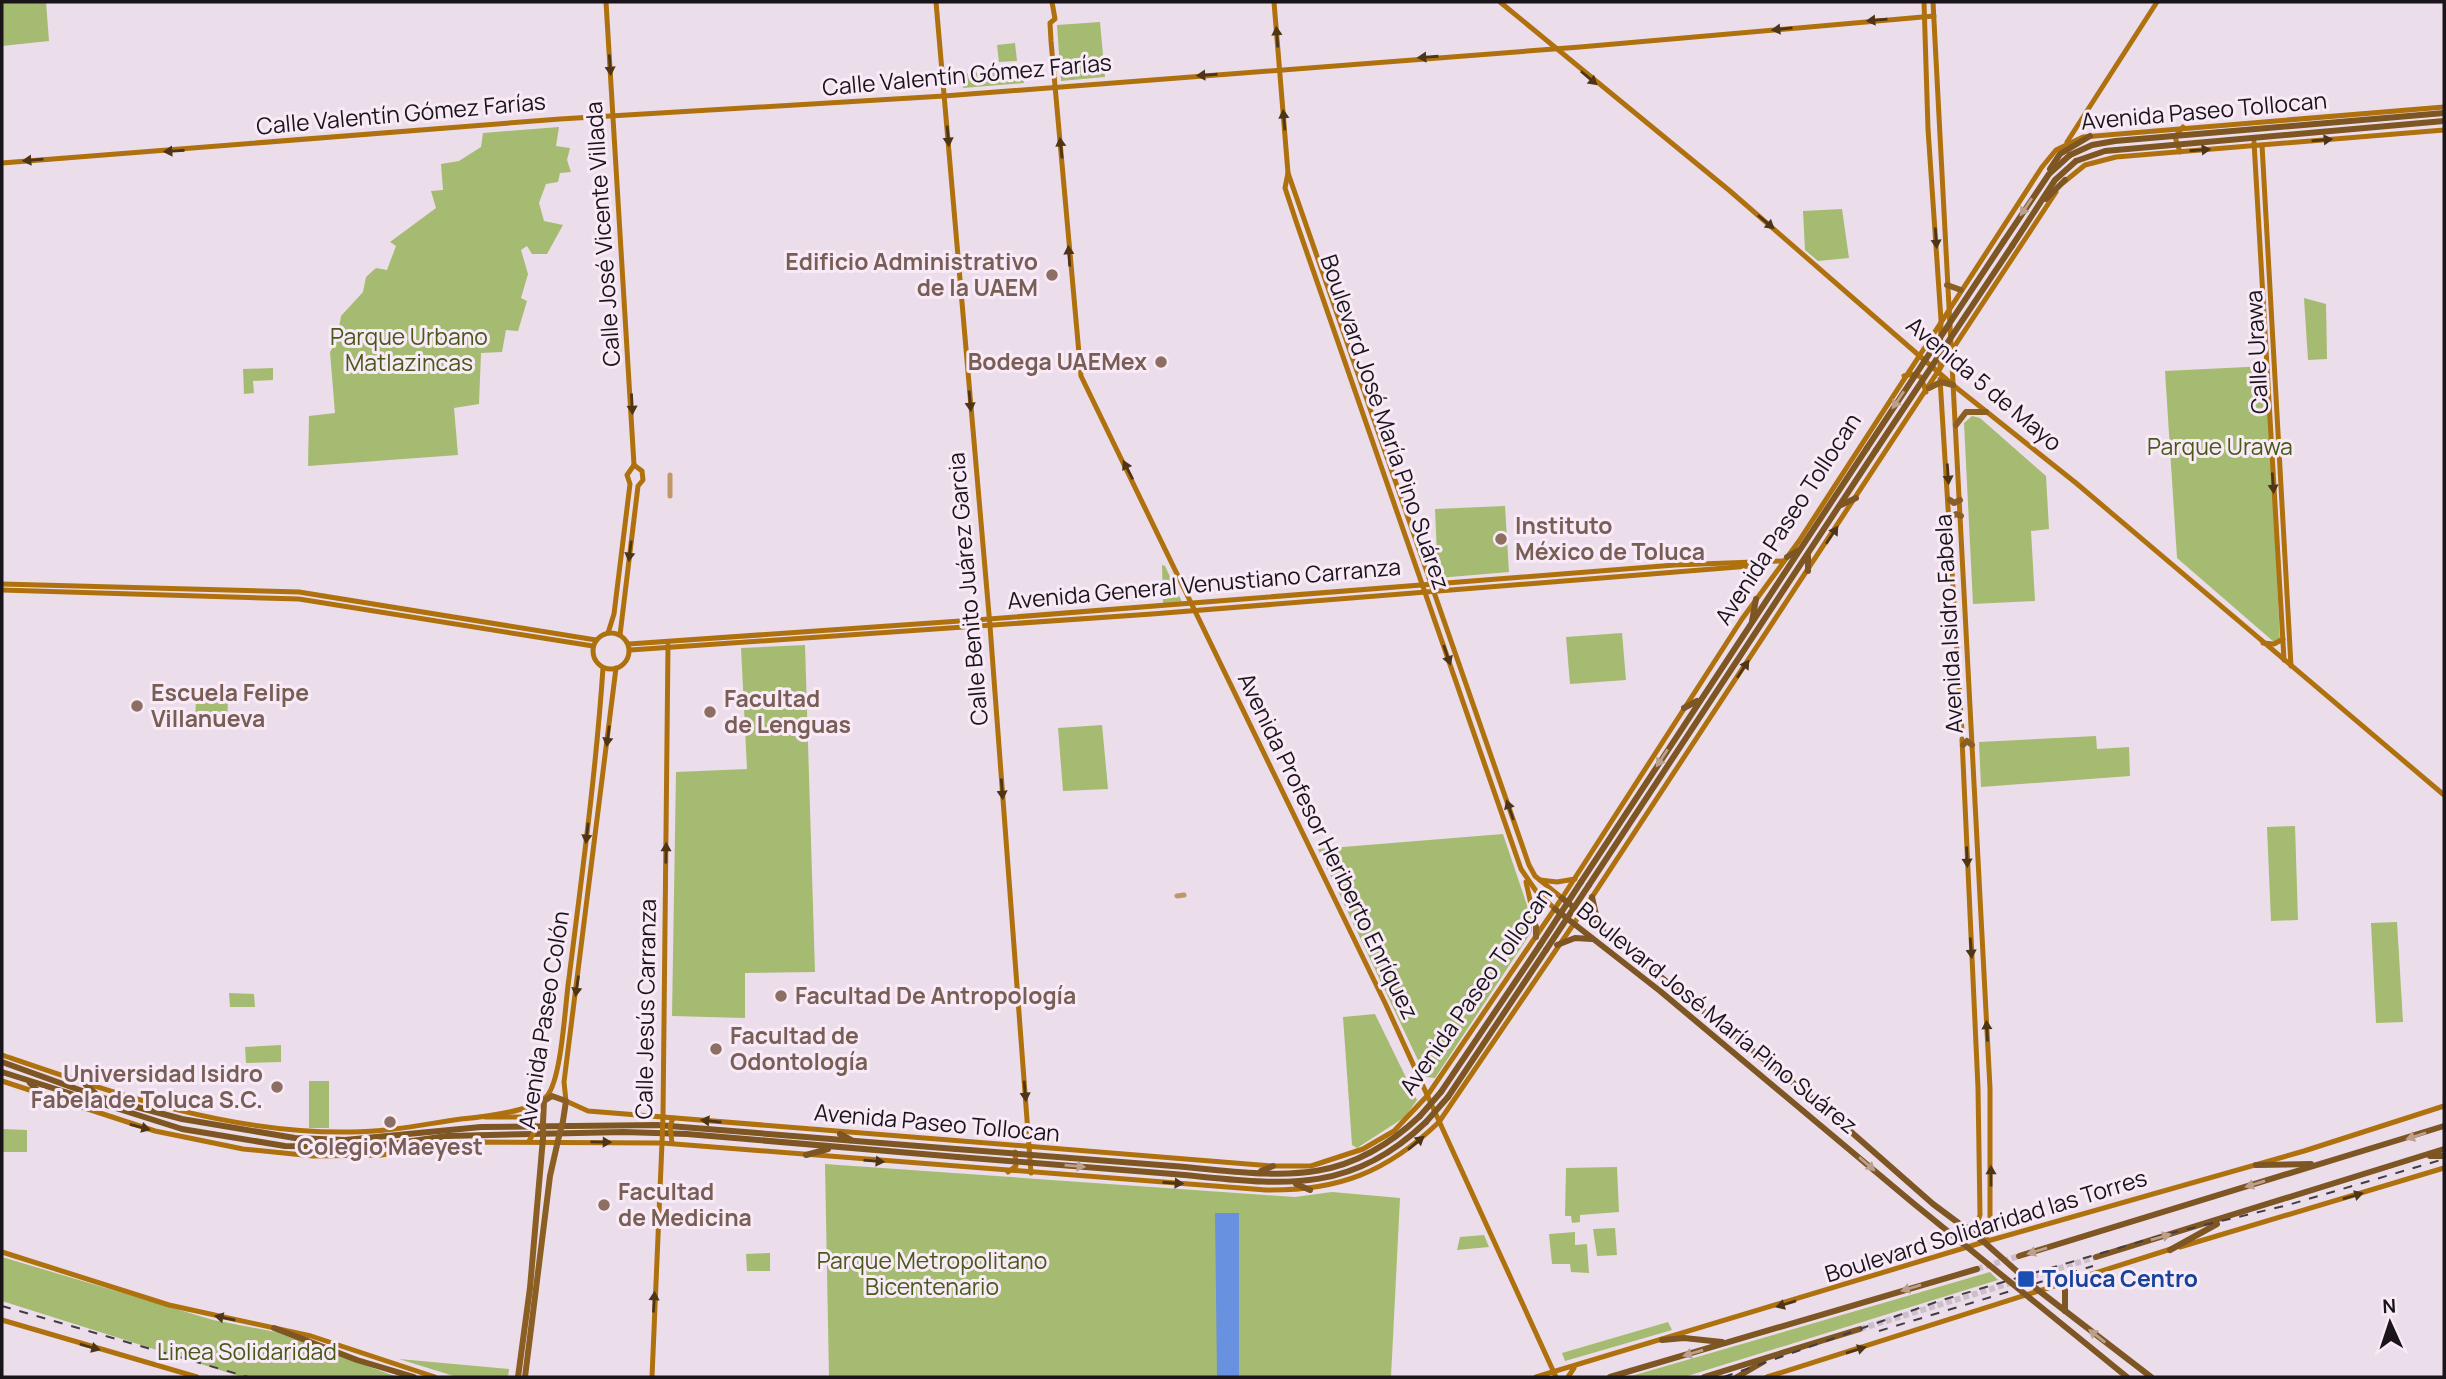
<svg xmlns="http://www.w3.org/2000/svg" width="2446" height="1379" font-family="Manrope,sans-serif">
<rect width="100%" height="100%" fill="#ecddea"/>
<g fill="#a5bb71">
<polygon points="2,2 46,2 49,41 2,46"/>
<polygon points="1100,22 1105,77 1061,81 1057,25"/>
<polygon points="1015,43 1017,61 999,62 997,45"/>
<polygon points="1022,68 1024,83 963,88 962,74"/>
<polygon points="559,127 556,146 570,148 567,160 571,172 560,173 558,182 546,184 539,203 544,221 563,225 547,254 532,254 527,246 521,250 528,274 521,298 527,301 518,331 506,330 502,352 481,353 479,404 454,408 458,455 308,466 309,416 335,413 330,352 337,340 341,316 363,292 366,277 376,268 387,270 396,246 390,242 436,208 431,191 443,190 441,164 459,161 481,147 483,133"/>
<polygon points="1842,209 1849,258 1818,261 1805,250 1803,211"/>
<polygon points="2304,298 2326,304 2327,359 2308,360"/>
<polygon points="2267,366 2280,642 2274,642 2177,558 2165,371"/>
<polygon points="273,368 273,380 253,381 254,393 244,394 243,369"/>
<polygon points="1972,416 1980,418 2046,476 2049,529 2031,531 2035,601 1973,604 1964,423"/>
<polygon points="1505,506 1509,572 1438,578 1435,509"/>
<polygon points="1162,565 1165,566 1182,602 1163,604"/>
<polygon points="1622,633 1626,680 1570,684 1566,637"/>
<polygon points="805,645 815,972 745,973 745,1018 672,1016 676,772 747,769 741,648"/>
<polygon points="196,696 228,697 227,727 195,726"/>
<polygon points="1102,725 1108,789 1063,791 1058,728"/>
<polygon points="2096,736 2097,749 2129,747 2130,776 1981,787 1979,742"/>
<polygon points="2295,826 2298,920 2271,921 2267,827"/>
<polygon points="1503,834 1532,920 1532,931 1435,1078 1426,1077 1318,849"/>
<polygon points="2397,922 2403,1022 2376,1023 2371,923"/>
<polygon points="229,993 254,994 255,1007 230,1007"/>
<polygon points="1375,1014 1417,1100 1405,1117 1357,1148 1352,1145 1343,1017"/>
<polygon points="281,1045 281,1062 246,1063 245,1047"/>
<rect x="309" y="1081" width="20" height="47"/>
<polygon points="2,1129 27,1130 27,1152 2,1152"/>
<polygon points="825,1164 1295,1197 1332,1192 1400,1198 1391,1377 829,1377"/>
<polygon points="1617,1167 1619,1212 1580,1215 1580,1222 1572,1223 1571,1216 1565,1216 1566,1168"/>
<polygon points="1615,1228 1617,1255 1597,1256 1593,1229"/>
<polygon points="1575,1232 1575,1245 1587,1244 1589,1273 1571,1272 1570,1264 1552,1264 1549,1234"/>
<polygon points="1484,1235 1489,1247 1457,1250 1460,1237"/>
<polygon points="770,1253 770,1271 747,1271 746,1254"/>
<polygon points="2,1257 213,1320 276,1332 397,1377 242,1377 2,1301"/>
<polygon points="1990,1272 1998,1280 1684,1377 1628,1377"/>
<polygon points="1668,1322 1672,1330 1565,1361 1562,1353"/>
<polygon points="399,1359 509,1369 508,1377 457,1377"/>
</g>
<polygon fill="#6891df" points="1215,1213 1239,1213 1239,1377 1217,1377"/>
<g fill="none" stroke-linecap="round" stroke-linejoin="round">
<g stroke="#ccbfcb" stroke-width="6" stroke-dasharray="6 3" stroke-linecap="butt">
<polyline points="1977,1269 2019,1256"/>
<polyline points="1860,1329 2096,1257"/>
</g>
<g stroke="#c19766" stroke-width="5">
<polyline points="670,475 670,496"/>
<polyline points="1177,896 1184,895"/>
</g>
<g stroke="#ae710e" stroke-width="5">
<polyline points="606,2 634,465"/>
<polyline points="936,2 990,626 1031,1173"/>
<polyline points="1052,2 1055,19 1050,23 1051,41 1081,376 1386,1005 1556,1377"/>
<polyline points="1274,2 1288,173 1529,865 1535,876 1562,898"/>
<polyline points="1500,2 1730,191 1953,385 2076,483 2444,795"/>
<polyline points="1924,2 1928,129 1941,320 1940,369"/>
<polyline points="1933,2 1990,1088 1990,1230 1984,1242"/>
<polyline points="2067,142 2157,2"/>
<polyline points="2254,142 2284,660"/>
<polyline points="2262,145 2291,666"/>
<polyline points="2180,152 2175,137 2183,127"/>
<polyline points="2,163 560,119 944,96 1580,47 1934,16"/>
<polyline points="1288,173 1285,188 1297,224 1521,869 1536,891 1555,909"/>
<polyline points="2064,182 2085,165 2116,157 2444,130"/>
<polyline points="1904,376 1912,374 1921,377 1926,392"/>
<polyline points="1940,379 1962,732"/>
<polyline points="2,584 299,592 596,640"/>
<polyline points="2,590 299,599 593,646"/>
<circle cx="611" cy="651" r="18"/>
<polyline points="608,633 614,614 630,484 627,475 634,465"/>
<polyline points="620,635 638,486 643,480 642,471 634,465"/>
<polyline points="2263,643 2274,644 2283,639"/>
<polyline points="629,644 989,619 1675,565 1783,561"/>
<polyline points="630,650 1152,614 1750,566"/>
<polyline points="616,668 564,1082 566,1101 588,1111 1273,1166 1311,1166 1363,1149 1394,1131 1427,1096 1562,898 1742,619 1799,541 2042,167 2056,150 2083,137 2444,107"/>
<polyline points="1962,739 1978,1088 1980,1215 1976,1226 1965,1227"/>
<polyline points="1540,880 1557,882 1575,879"/>
<polyline points="1526,882 1536,927"/>
<path d="M2 1055C116 1094 229 1134 351 1132 388 1132 425 1124 461 1119 482 1117 533 1112 547 1096 562 1078 565 1004 569 978 582 875 596 771 603 668"/>
<path d="M2 1081 155 1131 243 1149 313 1156 381 1155 474 1142 662 1143 1266 1190C1339 1191 1387 1172 1439 1122L1594 894 2056 192"/>
<polyline points="485,1117 531,1117"/>
<polyline points="663,1117 668,645"/>
<polyline points="1008,1172 1016,1166 1015,1152"/>
<polyline points="2180,1247 2444,1168"/>
<polyline points="2,1252 169,1305 311,1336 435,1377"/>
<polyline points="2,1320 197,1377"/>
<polyline points="652,1377 662,1143"/>
<polyline points="1536,1377 1984,1242 2304,1151 2444,1106"/>
<polyline points="1568,1377 1574,1368"/>
<polyline points="1767,1377 2171,1249"/>
</g>
<g stroke="#8b5f23" stroke-width="6">
<polyline points="1947,285 1961,290"/>
<polyline points="1929,388 1941,382 1953,385"/>
<polyline points="1956,425 1966,412 1986,412"/>
<polyline points="1950,500 1954,503 1960,500"/>
<polyline points="1951,517 1956,514 1961,516"/>
<polyline points="1963,745 1967,741 1972,745"/>
<polyline points="1536,927 1536,937"/>
<polyline points="543,1123 544,1101 552,1096 566,1101 563,1121"/>
<polyline points="518,1377 530,1288 543,1138"/>
<polyline points="525,1377 550,1176 559,1136"/>
</g>
<g stroke="#7e5623" stroke-width="6">
<polyline points="2050,169 2060,154 2090,136"/>
<polyline points="2046,199 2065,180"/>
<polyline points="2004,241 2049,174 2070,155"/>
<polyline points="2012,246 2055,180 2076,161"/>
<polyline points="1841,505 1856,498"/>
<polyline points="1808,556 1808,571"/>
<polyline points="1787,557 1799,550"/>
<polyline points="1752,621 1756,599"/>
<polyline points="1684,708 1697,701"/>
<polyline points="1581,882 1867,448"/>
<polyline points="1589,885 1876,450"/>
<polyline points="1592,897 1598,924"/>
<polyline points="1562,898 1816,1101 1933,1204 1984,1242 2038,1290 2151,1377"/>
<polyline points="1555,909 1660,991 1913,1203 2127,1377"/>
<polyline points="1557,945 1575,938 1592,939"/>
<polyline points="2,1062 99,1097 182,1119 295,1138 345,1140 481,1127 657,1125 956,1149"/>
<polyline points="2,1072 182,1129 285,1146 370,1147 447,1136 624,1132 687,1134 958,1157"/>
<polyline points="30,1083 42,1095"/>
<polyline points="86,1085 95,1093"/>
<polyline points="1441,1092 1540,945"/>
<polyline points="1448,1097 1546,950"/>
<polyline points="52,1098 68,1097"/>
<polyline points="840,1134 851,1140"/>
<polyline points="806,1155 828,1149"/>
<polyline points="2430,1156 2444,1156"/>
<polyline points="2256,1165 2311,1164"/>
<path d="M1173 1166C1273 1174 1340 1192 1420 1116"/>
<polyline points="1261,1171 1273,1166"/>
<path d="M1173 1174C1274 1183 1346 1199 1426 1122"/>
<polyline points="1296,1184 1310,1190"/>
<polyline points="2170,1250 2217,1224"/>
<polyline points="2019,1256 2444,1126"/>
<polyline points="2096,1257 2444,1149"/>
<polyline points="2065,1282 2065,1311"/>
<polyline points="274,1328 357,1360 414,1377"/>
<polyline points="1662,1340 1684,1338 1722,1342"/>
<polyline points="1610,1377 1977,1269"/>
<polyline points="1704,1377 1860,1329"/>
<polyline points="1737,1377 1763,1362"/>
</g>
<g stroke="#433c43" stroke-width="2" stroke-dasharray="9 9" stroke-linecap="butt">
<polyline points="2,1306 248,1377"/>
<polyline points="1879,1331 2093,1266"/>
<polyline points="1724,1377 1942,1300 2163,1235 2288,1205 2444,1159"/>
</g>
<g stroke="#ae710e" stroke-width="5">
<polyline points="529,1141 535,1131 531,1117"/>
<polyline points="662,1143 663,1117"/>
<polyline points="672,1143 670,1126 673,1118"/>
</g>
<g stroke="#8b5f23" stroke-width="6">
<polyline points="559,1136 563,1121"/>
<polyline points="543,1138 543,1123"/>
</g>
<g stroke="#7e5623" stroke-width="6">
<polyline points="2070,155 2092,145 2115,141 2444,113"/>
<polyline points="2076,161 2105,151 2444,121"/>
<polyline points="1867,448 2004,241"/>
<polyline points="1876,450 2012,246"/>
<polyline points="1540,945 1581,882"/>
<polyline points="1546,950 1589,885"/>
<polyline points="1420,1116 1441,1092"/>
<polyline points="1426,1122 1448,1097"/>
<polyline points="956,1149 1173,1166"/>
<polyline points="958,1157 1173,1174"/>
</g>
</g>
<defs><path id="oneway-solid" d="M-6-.8H1V-3.2L6.5 0L1 3.2V.8H-6Z" transform="scale(1.75)"/></defs>
<g fill="#4e3516">
<use href="#oneway-solid" transform="translate(1877 20) rotate(175)"/>
<use href="#oneway-solid" transform="translate(1782 29) rotate(174)"/>
<use href="#oneway-solid" transform="translate(1277 37) rotate(-94)"/>
<use href="#oneway-solid" transform="translate(1428 57) rotate(176)"/>
<use href="#oneway-solid" transform="translate(610 65) rotate(86)"/>
<use href="#oneway-solid" transform="translate(1207 75) rotate(176)"/>
<use href="#oneway-solid" transform="translate(1589 78) rotate(40)"/>
<use href="#oneway-solid" transform="translate(1284 120) rotate(-95)"/>
<use href="#oneway-solid" transform="translate(948 136) rotate(85)"/>
<use href="#oneway-solid" transform="translate(2322 140) rotate(-5)"/>
<use href="#oneway-solid" transform="translate(1061 148) rotate(-96)"/>
<use href="#oneway-solid" transform="translate(2200 150) rotate(-4)"/>
<use href="#oneway-solid" transform="translate(174 151) rotate(176)"/>
<use href="#oneway-solid" transform="translate(33 160) rotate(175)"/>
<use href="#oneway-solid" transform="translate(1766 222) rotate(40)"/>
<use href="#oneway-solid" transform="translate(1936 238) rotate(86)"/>
<use href="#oneway-solid" transform="translate(1069 256) rotate(-94)"/>
<use href="#oneway-solid" transform="translate(970 401) rotate(85)"/>
<use href="#oneway-solid" transform="translate(632 404) rotate(87)"/>
<use href="#oneway-solid" transform="translate(1128 470) rotate(-117)"/>
<use href="#oneway-solid" transform="translate(1948 474) rotate(86)"/>
<use href="#oneway-solid" transform="translate(2273 483) rotate(86)"/>
<use href="#oneway-solid" transform="translate(1832 535) rotate(-56)"/>
<use href="#oneway-solid" transform="translate(630 551) rotate(97)"/>
<use href="#oneway-solid" transform="translate(1447 655) rotate(71)"/>
<use href="#oneway-solid" transform="translate(1743 669) rotate(-56)"/>
<use href="#oneway-solid" transform="translate(608 736) rotate(97)"/>
<use href="#oneway-solid" transform="translate(1002 789) rotate(86)"/>
<use href="#oneway-solid" transform="translate(1510 810) rotate(-109)"/>
<use href="#oneway-solid" transform="translate(587 833) rotate(96)"/>
<use href="#oneway-solid" transform="translate(666 853) rotate(-89)"/>
<use href="#oneway-solid" transform="translate(1967 857) rotate(88)"/>
<use href="#oneway-solid" transform="translate(1971 948) rotate(86)"/>
<use href="#oneway-solid" transform="translate(577 986) rotate(98)"/>
<use href="#oneway-solid" transform="translate(1987 1031) rotate(-93)"/>
<use href="#oneway-solid" transform="translate(1025 1091) rotate(85)"/>
<use href="#oneway-solid" transform="translate(711 1121) rotate(-174)"/>
<use href="#oneway-solid" transform="translate(140 1127) rotate(15)"/>
<use href="#oneway-solid" transform="translate(601 1142) rotate(1)"/>
<use href="#oneway-solid" transform="translate(1416 1143) rotate(-40)"/>
<use href="#oneway-solid" transform="translate(874 1161) rotate(5)"/>
<use href="#oneway-solid" transform="translate(1991 1176) rotate(-90)"/>
<use href="#oneway-solid" transform="translate(1173 1183) rotate(4)"/>
<use href="#oneway-solid" transform="translate(2353 1196) rotate(-16)"/>
<use href="#oneway-solid" transform="translate(654 1302) rotate(-87)"/>
<use href="#oneway-solid" transform="translate(1786 1304) rotate(163)"/>
<use href="#oneway-solid" transform="translate(225 1318) rotate(-169)"/>
<use href="#oneway-solid" transform="translate(90 1347) rotate(16)"/>
<use href="#oneway-solid" transform="translate(1856 1350) rotate(-17)"/>
</g>
<g fill="#bca08e">
<use href="#oneway-solid" transform="translate(2026 207) rotate(124)"/>
<use href="#oneway-solid" transform="translate(1898 400) rotate(124)"/>
<use href="#oneway-solid" transform="translate(1662 758) rotate(123)"/>
<use href="#oneway-solid" transform="translate(2416 1136) rotate(162)"/>
<use href="#oneway-solid" transform="translate(1867 1164) rotate(41)"/>
<use href="#oneway-solid" transform="translate(1075 1166) rotate(5)"/>
<use href="#oneway-solid" transform="translate(2255 1184) rotate(163)"/>
<use href="#oneway-solid" transform="translate(2161 1237) rotate(-16)"/>
<use href="#oneway-solid" transform="translate(2037 1251) rotate(163)"/>
<use href="#oneway-solid" transform="translate(1911 1288) rotate(163)"/>
<use href="#oneway-solid" transform="translate(2097 1336) rotate(-142)"/>
<use href="#oneway-solid" transform="translate(1693 1353) rotate(164)"/>
</g>
<g fill="#8d6e63" stroke="#f9eaf8" stroke-width="2.5">
<circle cx="1052" cy="275" r="7"/>
<circle cx="1161" cy="362" r="7"/>
<circle cx="1501" cy="539" r="7"/>
<circle cx="137" cy="706" r="7"/>
<circle cx="710" cy="712" r="7"/>
<circle cx="781" cy="996" r="7"/>
<circle cx="716" cy="1049" r="7"/>
<circle cx="277" cy="1087" r="7"/>
<circle cx="390" cy="1122" r="7"/>
<circle cx="604" cy="1205" r="7"/>
</g>
<rect fill="#1a4fb4" stroke="#f9eaf8" stroke-width="2.5" x="2017" y="1270" width="18" height="18" rx="3.5"/>
<g text-anchor="middle" stroke-width="6" stroke-linejoin="round" paint-order="stroke">
<g font-size="23" fill="#1a151a" stroke="#f9eaf8">
<text transform="translate(967 75) rotate(-5)" y="8">Calle Valentín Gómez Farías</text>
<text transform="translate(2204 111) rotate(-5)" y="8">Avenida Paseo Tollocan</text>
<text transform="translate(401 114) rotate(-5)" y="8">Calle Valentín Gómez Farías</text>
<text transform="translate(603 234) rotate(-94)" y="8">Calle José Vicente Villada</text>
<text transform="translate(2257 352) rotate(-93)" y="8">Calle Urawa</text>
<text transform="translate(1984 384) rotate(40)" y="8">Avenida 5 de Mayo</text>
<text transform="translate(1385 422) rotate(71)" y="8">Boulevard José María Pino Suárez</text>
<text transform="translate(1788 519) rotate(-57)" y="8">Avenida Paseo Tollocan</text>
<text transform="translate(1204 584) rotate(-5)" y="8">Avenida General Venustiano Carranza</text>
<text transform="translate(968 589) rotate(-95)" y="8">Calle Benito Juárez Garcia</text>
<text transform="translate(1949 624) rotate(-93)" y="8">Avenida Isidro Fabela</text>
<text transform="translate(1328 846) rotate(64)" y="8">Avenida Profesor Heriberto Enríquez</text>
<text transform="translate(1476 991) rotate(-55)" y="8">Avenida Paseo Tollocan</text>
<text transform="translate(646 1009) rotate(-89)" y="8">Calle Jesús Carranza</text>
<text transform="translate(1717 1018) rotate(39)" y="8">Boulevard José María Pino Suárez</text>
<text transform="translate(544 1020) rotate(-81)" y="8">Avenida Paseo Colón</text>
<text transform="translate(937 1123) rotate(5)" y="8">Avenida Paseo Tollocan</text>
<text transform="translate(1986 1226) rotate(-17)" y="8">Boulevard Solidaridad las Torres</text>
</g>
<g font-size="23" font-weight="bold" fill="#785e54" stroke="#f9eaf8" text-anchor="start">
<text x="1038" y="270" text-anchor="end">Edificio Administrativo<tspan x="1038" dy="26">de la UAEM</tspan></text>
<text x="1147" y="370" text-anchor="end">Bodega UAEMex</text>
<text x="1515" y="534">Instituto<tspan x="1515" dy="26">México de Toluca</tspan></text>
<text x="151" y="701">Escuela Felipe<tspan x="151" dy="26">Villanueva</tspan></text>
<text x="724" y="707">Facultad<tspan x="724" dy="26">de Lenguas</tspan></text>
<text x="795" y="1004">Facultad De Antropología</text>
<text x="730" y="1044">Facultad de<tspan x="730" dy="26">Odontología</tspan></text>
<text x="263" y="1082" text-anchor="end">Universidad Isidro<tspan x="263" dy="26">Fabela de Toluca S.C.</tspan></text>
<text x="390" y="1155" text-anchor="middle">Colegio Maeyest</text>
<text x="618" y="1200">Facultad<tspan x="618" dy="26">de Medicina</tspan></text>
</g>
<g font-size="23" fill="#495a18" stroke="#f9eaf8">
<text x="409" y="345">Parque Urbano<tspan x="409" dy="26">Matlazincas</tspan></text>
<text x="2220" y="455">Parque Urawa</text>
<text x="932" y="1269">Parque Metropolitano<tspan x="932" dy="26">Bicentenario</tspan></text>
<text x="247" y="1360">Linea Solidaridad</text>
</g>
<g font-size="23" font-weight="bold" fill="#164399" stroke="#f9eaf8" text-anchor="start">
<text x="2042" y="1287">Toluca Centro</text>
</g>
</g>
<rect width="2446" height="1379" fill="none" stroke="#1a151a" stroke-width="7"/>
<g transform="translate(2390 1323) rotate(357)" stroke="#f9eaf8" stroke-width="5" paint-order="stroke">
<path d="M0-5L12 26L0 18L-12 26Z" fill="#1a151a"/>
<text y="-10" font-size="19" font-weight="bold" text-anchor="middle" fill="#1a151a">N</text>
</g>
</svg>
